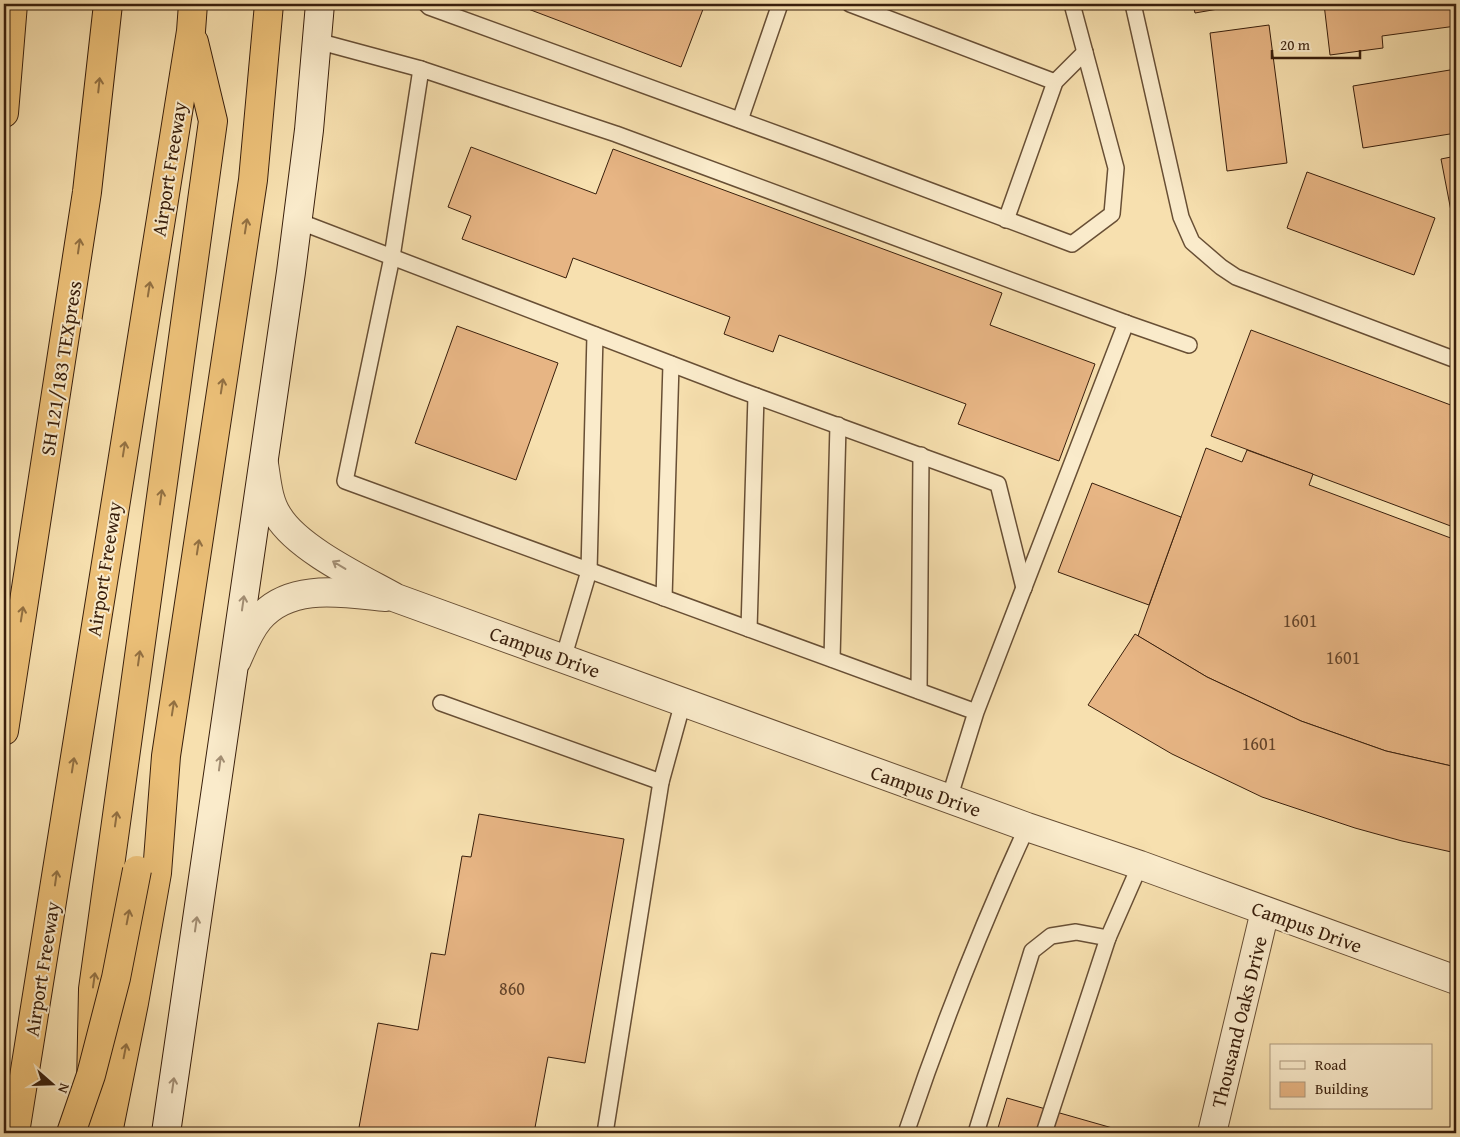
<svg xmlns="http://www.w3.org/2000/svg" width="1460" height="1137" font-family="'Gentium Book Plus',serif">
<rect width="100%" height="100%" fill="#f7e0af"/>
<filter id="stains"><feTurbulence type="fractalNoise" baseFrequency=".004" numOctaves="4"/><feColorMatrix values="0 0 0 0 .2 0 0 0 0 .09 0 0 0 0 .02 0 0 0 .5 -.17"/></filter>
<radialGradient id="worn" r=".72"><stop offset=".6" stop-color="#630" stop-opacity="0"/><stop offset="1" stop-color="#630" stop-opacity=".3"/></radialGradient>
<g fill="#e7b584" stroke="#391f0c">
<polygon points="515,4 705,4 681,67"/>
<polygon points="1193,4 1247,4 1195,13"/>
<polygon points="1324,4 1456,4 1456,26 1382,36 1383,48 1330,55"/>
<polygon points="1269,25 1287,163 1227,171 1210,33"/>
<polygon points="1456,69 1456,133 1363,148 1353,86"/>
<polygon points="471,147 596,194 613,149 1002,293 990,325 1095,364 1059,461 958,424 966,404 779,335 773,352 724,334 730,317 573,258 566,278 462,239 471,216 448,207"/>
<polygon points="1456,156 1456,237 1441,159"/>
<polygon points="1307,172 1435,218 1414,275 1287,228"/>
<polygon points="457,326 558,363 516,480 415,443"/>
<polygon points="1251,330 1456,407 1456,528 1211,436"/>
<polygon points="1206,448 1242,462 1247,450 1313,474 1309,485 1456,540 1456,767 1386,751 1301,721 1207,677 1138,636"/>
<polygon points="1092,483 1181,517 1149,605 1058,572"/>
<polygon points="1135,634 1207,677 1301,721 1386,751 1456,767 1456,853 1402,841 1355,828 1262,797 1172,754 1088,705"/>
<polygon points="479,814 624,839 585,1063 548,1057 534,1133 358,1133 378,1023 418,1030 431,953 445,955 462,856 471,857"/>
<polygon points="1007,1098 1130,1133 1018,1133 998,1128"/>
</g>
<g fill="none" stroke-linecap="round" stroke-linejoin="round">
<defs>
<g id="service">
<polyline points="426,4 429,7 827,152 1072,244 1112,214 1116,168 1072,4"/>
<polyline points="850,4 1055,82"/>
<polyline points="1133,4 1181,217 1192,242 1221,267 1236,277 1456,360"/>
<polyline points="317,41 421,69"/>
<polyline points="740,120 780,4"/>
<polyline points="1006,220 1055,82 1085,52"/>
<polyline points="298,221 734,388 998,484 1024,588"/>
<polyline points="1126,323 1189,345"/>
<polyline points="664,598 671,364"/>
<polyline points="749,629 756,396"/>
<polyline points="563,659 589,571 595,335"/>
<polyline points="832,659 838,425"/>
<polyline points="919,691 921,455"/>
<polyline points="441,703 661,782"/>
<polyline points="949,799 976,712 1126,323 616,134 421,69 392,257 345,481 976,712"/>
<polyline points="605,1133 661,782 683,702"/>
<path d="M906 1133C941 1029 981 927 1027 827"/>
<polyline points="976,1133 1032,951 1051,936 1076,932 1108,938"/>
<polyline points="1044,1133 1108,938 1140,865"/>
</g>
<polyline id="minor" points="1212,1133 1265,911"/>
<g id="tertiary">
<path d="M264 464C267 482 268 501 278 516 298 549 362 579 396 598L1027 827 1140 865 1456 980"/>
<path d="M237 660C243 646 249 631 259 619 290 582 344 593 386 597"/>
</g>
<polyline id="secondary" points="166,1133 291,272 309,130 320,4"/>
<g id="motorway">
<polyline points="4,113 13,4"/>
<polyline points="4,731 87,192 108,4"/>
<polyline points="15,1133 191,31 193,4"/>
<polyline points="90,1133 93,989 213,121 194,42"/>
<polyline points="108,1133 134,1003 157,873 166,756 253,180 269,4"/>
</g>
</defs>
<use href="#service" stroke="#684f35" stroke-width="18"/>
<use href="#minor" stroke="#684f35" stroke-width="30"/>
<use href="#tertiary" stroke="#684f35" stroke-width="30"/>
<use href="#secondary" stroke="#391f0c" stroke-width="30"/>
<use href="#motorway" stroke="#391f0c" stroke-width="30"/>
<use href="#service" stroke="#faebcb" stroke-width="15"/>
<use href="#minor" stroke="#faebcb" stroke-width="28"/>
<use href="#tertiary" stroke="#faebcb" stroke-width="28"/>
<use href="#secondary" stroke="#faebcb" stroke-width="28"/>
<use href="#motorway" stroke="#ecc078" stroke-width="28"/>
<defs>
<polyline id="motorway-bridge" points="71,1133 91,1075 116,978 137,870"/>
</defs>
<use href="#motorway-bridge" stroke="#391f0c" stroke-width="30" stroke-linecap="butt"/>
<use href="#motorway-bridge" stroke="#ecc078" stroke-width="28"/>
</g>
<defs><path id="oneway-shaft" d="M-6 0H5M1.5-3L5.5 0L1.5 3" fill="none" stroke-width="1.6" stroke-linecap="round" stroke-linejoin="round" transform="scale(1.25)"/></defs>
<g stroke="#927042">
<use href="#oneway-shaft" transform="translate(99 85) rotate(-84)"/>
<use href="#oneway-shaft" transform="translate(246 226) rotate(-81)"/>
<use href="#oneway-shaft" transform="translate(79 246) rotate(-82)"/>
<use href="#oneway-shaft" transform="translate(149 289) rotate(-81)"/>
<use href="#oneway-shaft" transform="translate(222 386) rotate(-81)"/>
<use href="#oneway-shaft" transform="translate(124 449) rotate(-81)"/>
<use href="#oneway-shaft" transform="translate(161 497) rotate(-82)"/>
<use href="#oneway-shaft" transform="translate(198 547) rotate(-81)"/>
<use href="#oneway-shaft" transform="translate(22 614) rotate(-81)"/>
<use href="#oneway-shaft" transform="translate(139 658) rotate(-82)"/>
<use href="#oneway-shaft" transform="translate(173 708) rotate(-81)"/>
<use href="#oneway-shaft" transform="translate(73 765) rotate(-81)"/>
<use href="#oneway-shaft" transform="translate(116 819) rotate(-82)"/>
<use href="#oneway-shaft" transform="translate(56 878) rotate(-82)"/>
<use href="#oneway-shaft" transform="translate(128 917) rotate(-79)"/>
<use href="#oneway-shaft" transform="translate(94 980) rotate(-82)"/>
<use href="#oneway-shaft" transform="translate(125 1051) rotate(-79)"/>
</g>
<g stroke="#a38f75">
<use href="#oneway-shaft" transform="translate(339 565) rotate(-149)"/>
<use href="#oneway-shaft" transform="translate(243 603) rotate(-82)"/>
<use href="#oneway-shaft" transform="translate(220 763) rotate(-82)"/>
<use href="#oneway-shaft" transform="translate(196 924) rotate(-82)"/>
<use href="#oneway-shaft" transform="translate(173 1085) rotate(-82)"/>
</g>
<g text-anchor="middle" stroke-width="4" stroke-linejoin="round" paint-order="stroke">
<g font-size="18" fill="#64442a">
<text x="1300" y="627">1601</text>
<text x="1343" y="664">1601</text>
<text x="1259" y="750">1601</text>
<text x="512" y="995">860</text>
</g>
<g font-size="20" fill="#391f0c" stroke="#faebcb">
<text transform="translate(169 169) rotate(-81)" y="7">Airport Freeway</text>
<text transform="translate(61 368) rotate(-81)" y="7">SH 121/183 TEXpress</text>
<text transform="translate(104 569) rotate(-81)" y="7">Airport Freeway</text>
<text transform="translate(545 652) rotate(20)" y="7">Campus Drive</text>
<text transform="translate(926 791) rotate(20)" y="7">Campus Drive</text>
<text transform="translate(1307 927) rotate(20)" y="7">Campus Drive</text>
<text transform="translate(42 969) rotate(-81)" y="7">Airport Freeway</text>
<text transform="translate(1239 1022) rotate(-76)" y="7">Thousand Oaks Drive</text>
</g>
</g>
<rect width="1460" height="1137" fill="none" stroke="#f7e0af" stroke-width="20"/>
<rect x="5" y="5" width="1450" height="1127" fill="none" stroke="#391f0c" stroke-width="2.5"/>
<rect x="10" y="10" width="1440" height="1117" fill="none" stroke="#391f0c"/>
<rect x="1270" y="1044" width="162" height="65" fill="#faebcb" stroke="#ad997f"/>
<rect x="1280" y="1061" width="25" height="8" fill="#faebcb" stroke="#ad997f"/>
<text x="1315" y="1070" font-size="15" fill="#391f0c">Road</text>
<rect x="1280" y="1082" width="25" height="15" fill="#e7b584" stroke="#ad997f"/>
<text x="1315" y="1094" font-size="15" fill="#391f0c">Building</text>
<g transform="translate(52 1084) rotate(110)" stroke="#faebcb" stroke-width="4" paint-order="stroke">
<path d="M0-4L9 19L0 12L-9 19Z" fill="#391f0c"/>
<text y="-8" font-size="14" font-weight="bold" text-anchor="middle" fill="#391f0c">N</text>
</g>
<path d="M1272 50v8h88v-8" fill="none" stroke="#391f0c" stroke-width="2.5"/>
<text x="1280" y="50" font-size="15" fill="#391f0c" stroke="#faebcb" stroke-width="4" paint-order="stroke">20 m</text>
<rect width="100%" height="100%" filter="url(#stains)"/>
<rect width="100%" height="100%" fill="url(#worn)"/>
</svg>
